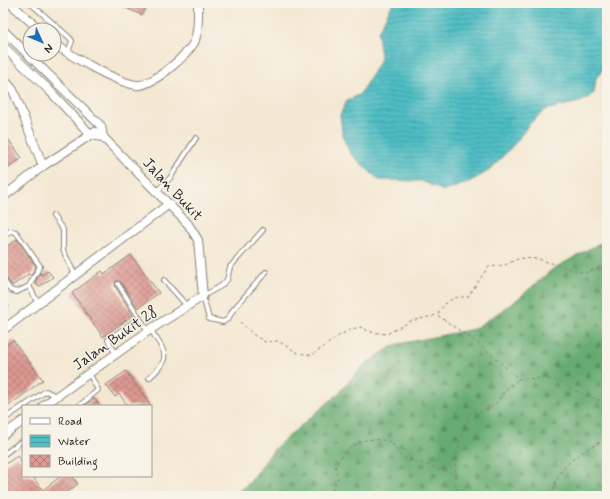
<svg xmlns="http://www.w3.org/2000/svg" width="610" height="499" font-family="Mynerve,sans-serif">
<defs>
<pattern id="forest-firs" width="22" height="20" patternUnits="userSpaceOnUse"><rect width="22" height="20" fill="#66ab71"/><path d="M5 1l3.5 6h-7zM16 11l3.5 6h-7z" fill="#538a5c"/></pattern>
<pattern id="water-rules" width="6" height="5" patternUnits="userSpaceOnUse"><rect width="6" height="5" fill="#50bec5"/><path d="M0 2.5h6" fill="none" stroke="#429a9f"/></pattern>
<pattern id="building-cross-hatch" width="8" height="8" patternUnits="userSpaceOnUse"><rect width="8" height="8" fill="#dd9a92"/><path d="M0 0l8 8M0 8l8-8" fill="none" stroke="#b27d76"/></pattern>
</defs>
<rect width="100%" height="100%" fill="#f7f3e8"/>
<filter id="ink" filterUnits="userSpaceOnUse"><feTurbulence type="fractalNoise" baseFrequency=".025" numOctaves="2"/><feDisplacementMap in="SourceGraphic" scale="8" xChannelSelector="R" yChannelSelector="G"/><feConvolveMatrix kernelMatrix="1 2 1 2 8 2 1 2 1" color-interpolation-filters="sRGB"/></filter>
<filter id="wash" filterUnits="userSpaceOnUse"><feTurbulence type="fractalNoise" baseFrequency=".012" numOctaves="4" result="noise"/><feDisplacementMap in="SourceGraphic" scale="16" xChannelSelector="R" yChannelSelector="G"/><feGaussianBlur stdDeviation="0.9" result="paint"/><feColorMatrix in="noise" values="0 0 0 0 0 0 0 0 0 0 0 0 0 0 0 0 0 1.4 0 .05"/><feComposite in="paint" operator="in"/></filter>
<g filter="url(#wash)">
<rect width="100%" height="100%" fill="#f4e8d3"/>
<polygon fill="url(#forest-firs)" stroke="#416446" points="607,242 607,496 233,496 250,482 275,448 338,394 363,366 394,345 474,329 513,303 553,269 598,244"/>
<polygon fill="url(#water-rules)" stroke="#366d70" points="393,3 607,3 607,65 596,78 594,93 583,101 545,110 529,124 517,141 490,170 467,183 444,191 422,181 379,180 350,153 343,137 340,115 347,101 360,94 381,59 378,32"/>
<g id="blocks">
<g fill="url(#building-cross-hatch)">
<polygon points="115,3 149,3 142,15"/>
<polygon points="3,132 22,158 3,172"/>
<polygon points="17,239 36,266 31,276 29,274 12,286 3,273 3,249"/>
<polygon points="131,255 159,293 138,308 121,282 116,281 115,286 133,315 103,337 72,293 102,271 104,274"/>
<polygon points="48,271 53,277 39,287 35,282 40,273 42,275"/>
<polygon points="3,298 9,306 3,310"/>
<polygon points="13,340 43,380 3,410 3,347"/>
<polygon points="126,371 151,406 128,406 119,394 115,397 106,385"/>
<polygon points="94,398 100,406 84,406 92,400"/>
<polygon points="17,456 23,464 23,476 32,476 43,490 61,476 72,476 78,484 62,496 8,496 3,490 3,466"/>
</g>
</g>
</g>
<g filter="url(#ink)">
<use href="#blocks" fill-opacity="0" stroke="#888278" stroke-width="1"/>
<g fill="none" stroke-linecap="round" stroke-linejoin="round">
<defs>
<g id="lane">
<polyline points="30,3 70,38 72,41 68,52"/>
<polyline points="157,191 170,178 196,138"/>
<polyline points="53,216 63,230 63,250 75,275"/>
<polyline points="263,230 230,267 227,280 221,286 203,296 209,319 223,322 228,319 233,310 266,272"/>
<polyline points="3,237 10,231 16,232 40,266 29,286 17,292 10,290 3,279"/>
<polyline points="164,280 187,306"/>
<polyline points="118,284 148,331"/>
<polyline points="29,286 38,303"/>
<polyline points="116,354 108,340 139,318"/>
<path d="M149 378C173 357 165 353 151 330"/>
<polyline points="24,406 46,391 52,394 55,398"/>
<polyline points="79,406 98,390 89,373"/>
<polyline points="3,420 23,406"/>
<polyline points="3,455 23,440"/>
</g>
<g id="street">
<polyline points="10,3 40,30"/>
<polyline points="3,30 101,126 103,137 188,224 198,240 203,296 151,329 43,406"/>
<path d="M54 43C72 57 114 81 136 85 150 88 191 53 195 40 199 28 198 15 198 3"/>
<polyline points="3,46 49,90 91,135 103,137"/>
<polyline points="3,78 13,90 43,166"/>
<polyline points="3,197 43,166 95,132"/>
<polyline points="3,330 169,204"/>
<polyline points="3,435 23,421"/>
</g>
</defs>
<use href="#lane" stroke="#888278" stroke-width="6"/>
<use href="#street" stroke="#888278" stroke-width="10"/>
<g stroke="#888278" stroke-width="1" stroke-dasharray="3 3" stroke-linecap="butt">
<path d="M438 314C445 301 452 296 468 297L488 267 505 265 520 258 538 259 585 273 607 265"/>
<polyline points="240,322 254,335 265,342 278,341 298,353 312,355 340,335 352,329 360,327 371,332 387,334 411,321 437,315 475,341 519,379 546,378 563,383 573,390 607,403"/>
<path d="M322 496 330 494 338 478 335 465C352 442 363 435 391 442L401 457 455 474"/>
<path d="M459 496C449 480 461 428 470 412H481L489 409 498 401 505 390 519 379"/>
<path d="M553 496C552 469 584 449 607 439"/>
</g>
<use href="#lane" stroke="#fff" stroke-width="4"/>
<use href="#street" stroke="#fff" stroke-width="8"/>
</g>
</g>
<g text-anchor="middle" stroke-width="3" stroke-linejoin="round" paint-order="stroke">
<g font-size="15" fill="#1c1c1c" stroke="#f7f3e8">
<text transform="translate(173 189) rotate(47)" y="5">Jalan Bukit</text>
<text transform="translate(115 338) rotate(-35)" y="5">Jalan Bukit 28</text>
</g>
</g>
<rect width="610" height="499" fill="none" stroke="#f7f3e8" stroke-width="16"/>
<rect x="22" y="405" width="130" height="72" fill="#f7f3e8" stroke="#9f9d96"/>
<rect x="30" y="418" width="20" height="6" fill="#ffffff" stroke="#9f9d96"/>
<text x="58" y="425" font-size="12" fill="#1c1c1c">Road</text>
<rect x="30" y="435" width="20" height="12" fill="url(#water-rules)" stroke="#9f9d96"/>
<text x="58" y="445" font-size="12" fill="#1c1c1c">Water</text>
<rect x="30" y="455" width="20" height="12" fill="url(#building-cross-hatch)" stroke="#9f9d96"/>
<text x="58" y="465" font-size="12" fill="#1c1c1c">Building</text>
<g transform="translate(42 42) rotate(134)"><circle r="19" fill="#f7f3e8" stroke="#9f9d96"/>
<path d="M0-3L7 15L0 10L-7 15Z" fill="#1f6fb2"/>
<text y="-6" font-size="11" font-weight="bold" text-anchor="middle" fill="#1c1c1c">N</text>
</g>
</svg>
